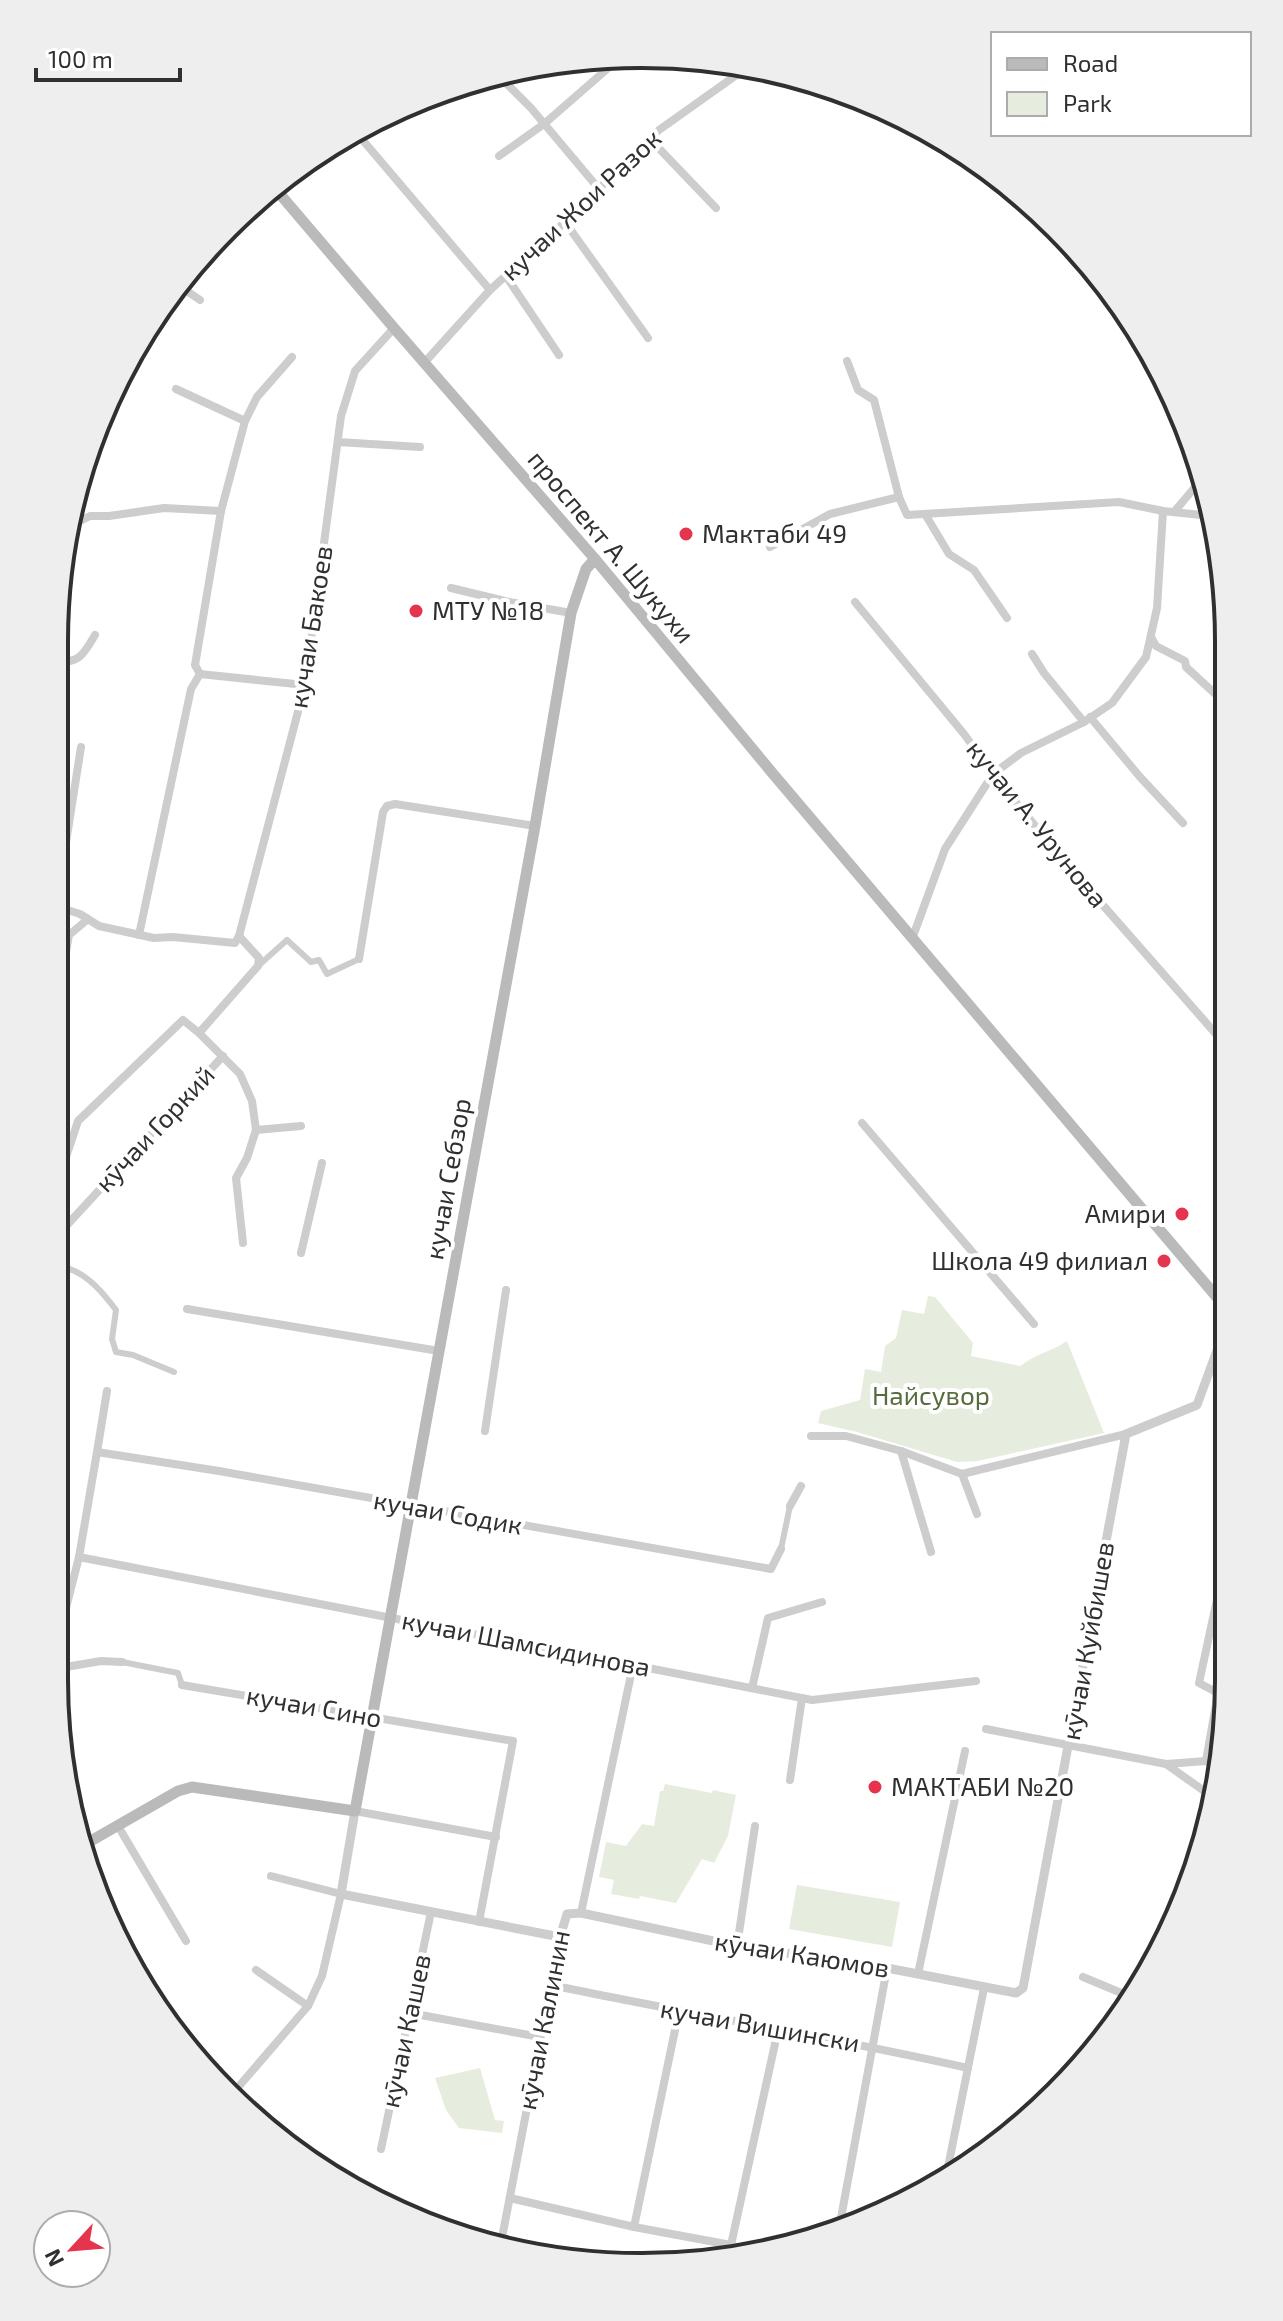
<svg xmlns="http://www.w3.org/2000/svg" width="1283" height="2321" font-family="'Exo 2',sans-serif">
<rect width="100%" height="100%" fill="#fff"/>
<g fill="#e7edde">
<path d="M928 1296 935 1297 973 1343 971 1356 1020 1366C1037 1353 1051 1352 1067 1341L1104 1433 978 1461 957 1462 857 1432 818 1423 821 1411 860 1400 865 1369 881 1372 885 1346 896 1338 902 1310 924 1314Z"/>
<polygon points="665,1784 712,1793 713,1790 736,1795 728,1836 714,1863 702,1859 676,1903 640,1896 639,1899 611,1894 614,1880 599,1877 606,1842 626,1846 642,1824 654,1826 660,1791 663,1791"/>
<polygon points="797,1885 900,1902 892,1947 789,1929"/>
<polygon points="480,2068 495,2120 504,2121 502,2133 459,2128 446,2110 435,2078"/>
</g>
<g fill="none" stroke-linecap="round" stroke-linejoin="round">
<g stroke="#cdcdcd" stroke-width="6">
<polyline points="258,966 287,940 311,962 319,960 327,974 359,959"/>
<path d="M54 1271 62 1278 70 1269C89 1276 104 1294 116 1310L112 1339 116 1352 133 1355 174 1372"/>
<polyline points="781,1549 790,1506"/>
<polyline points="122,1662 178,1673 182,1685"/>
</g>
<g stroke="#cdcdcd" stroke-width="8">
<polyline points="496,73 531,108 599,189"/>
<polyline points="355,131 490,290"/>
<polyline points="650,139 716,208"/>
<polyline points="499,156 544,124 622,56"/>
<polyline points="565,222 648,338"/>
<polyline points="506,276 559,355"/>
<polyline points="178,285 200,300"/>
<polyline points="847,361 858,390 874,400 899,497 907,515 1119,502 1163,511 1211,516"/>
<polyline points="424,363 490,290 565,222 659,130 735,76 756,68"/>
<polyline points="176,389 245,421"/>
<polyline points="338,442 420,447"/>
<polyline points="1174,512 1201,480"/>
<polyline points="925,514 949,554 974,570 1007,618"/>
<polyline points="68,527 90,516 109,516 164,508 221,511"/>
<polyline points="770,547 830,514 899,497"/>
<polyline points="451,588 509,602 571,613"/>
<polyline points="855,602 964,734 993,774 1058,854 1216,1034 1226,1041"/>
<polyline points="1151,637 1156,646 1185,661 1186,667 1224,702"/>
<polyline points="1032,654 1044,673 1084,722"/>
<path d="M55 662C80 663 83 655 95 635"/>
<polyline points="200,674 305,685"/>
<polyline points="1090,717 1140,777 1183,823"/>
<polyline points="1218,740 1225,746"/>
<polyline points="55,906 80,914 99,926 154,938 173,937 235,943 239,936"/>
<polyline points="56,906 81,747"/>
<polyline points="139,935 191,689 200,674 195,665 221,511 245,421 257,397 292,357"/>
<polyline points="239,936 305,685 341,416 355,371 394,328"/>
<polyline points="239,936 259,958 258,966 199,1033 240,1074 252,1101 256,1130 247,1158 236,1178 243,1243"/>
<polyline points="912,939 945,849 993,774 1021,753 1084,722 1112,703 1146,657 1157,608 1163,511"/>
<polyline points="55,957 66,952 69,935 88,919"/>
<polyline points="359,959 383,812 387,806 395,804 535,826"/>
<polyline points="862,1123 1034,1324"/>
<polyline points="256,1130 301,1126"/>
<polyline points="55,1172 65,1160 78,1121 183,1020 199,1033"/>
<polyline points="55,1238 223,1056"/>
<polyline points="301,1253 322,1163"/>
<polyline points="187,1309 439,1351"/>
<polyline points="107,1391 97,1452 219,1471 771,1569 781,1549"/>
<polyline points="485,1431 506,1290"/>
<polyline points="811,1436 846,1436 901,1451 962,1474 1126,1434"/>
<polyline points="901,1451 931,1552"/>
<polyline points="962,1474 977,1514"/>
<polyline points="790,1506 801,1486"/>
<polyline points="79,1557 812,1700 976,1681"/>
<polyline points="54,1655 79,1557 97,1452"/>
<polyline points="54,1669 101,1661 122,1662"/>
<polyline points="182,1685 513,1741 479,1922"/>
<polyline points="752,1688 768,1618 822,1602"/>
<polyline points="986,1729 1166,1764 1214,1798"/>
<polyline points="1206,1761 1218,1693 1199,1683 1219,1590 1227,1577"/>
<polyline points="1166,1764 1206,1761 1220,1764"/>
<polyline points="790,1780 802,1698"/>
<polyline points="355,1811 496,1837"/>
<polyline points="118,1826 186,1941"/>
<polyline points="581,1913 633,1665"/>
<polyline points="737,1946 755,1826"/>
<polyline points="256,1970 308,2006"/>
<polyline points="918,1974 965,1751"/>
<polyline points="1083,1977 1131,1997"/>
<path d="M551 1985C690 2014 830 2037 968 2068"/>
<polyline points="410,2013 540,2037"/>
<polyline points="184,2042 235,2092"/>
<polyline points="234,2092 308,2006 322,1976 341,1894 271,1876"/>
<polyline points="381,2149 431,1912"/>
<polyline points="947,2172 984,1988"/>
<polyline points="510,2198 634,2227 731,2245 744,2251"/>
<polyline points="634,2227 679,2011"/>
<polyline points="839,2229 887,1968"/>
<polyline points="731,2245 778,2030"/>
<polyline points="500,2248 560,1937"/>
</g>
<polyline stroke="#cdcdcd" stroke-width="9" points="355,1811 341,1894 560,1937 567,1914 581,1913 737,1946 887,1968 1016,1993 1023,1988 1126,1434 1197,1405 1226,1326"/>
<g stroke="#bababa" stroke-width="11">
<polyline points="273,186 394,328 595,559 774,775 1226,1308"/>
<polyline points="82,1846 178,1791 192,1787 355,1811 535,826 571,613 586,569 595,559"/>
</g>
</g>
<g fill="#e5344e" stroke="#fff" stroke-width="3">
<circle cx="686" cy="534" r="8"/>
<circle cx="416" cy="611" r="8"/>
<circle cx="1182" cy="1214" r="8"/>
<circle cx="1164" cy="1261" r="8"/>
<circle cx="875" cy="1787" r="8"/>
</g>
<g text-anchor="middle" stroke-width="8" stroke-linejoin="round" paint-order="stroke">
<g font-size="26" fill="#303030" stroke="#fff">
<text transform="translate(581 205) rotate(-43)" y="9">кучаи Жои Разок</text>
<text transform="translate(611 547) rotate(50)" y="9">проспект А. Шукухи</text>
<text transform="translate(311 627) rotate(-81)" y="9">кучаи Бакоев</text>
<text transform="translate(1037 824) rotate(51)" y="9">кучаи А. Урунова</text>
<text transform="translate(155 1129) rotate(-47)" y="9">кӯчаи Горкий</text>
<text transform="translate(448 1179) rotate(-80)" y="9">кучаи Себзор</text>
<text transform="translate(448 1513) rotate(10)" y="9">кучаи Содик</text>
<text transform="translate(1088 1641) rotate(-80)" y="9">кӯчаи Куйбишев</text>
<text transform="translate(526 1644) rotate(11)" y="9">кучаи Шамсидинова</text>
<text transform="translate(314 1707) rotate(10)" y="9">кучаи Сино</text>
<text transform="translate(802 1955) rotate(9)" y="9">кӯчаи Каюмов</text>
<text transform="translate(544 2020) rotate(-79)" y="9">кӯчаи Калинин</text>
<text transform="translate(760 2026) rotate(10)" y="9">кучаи Вишински</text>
<text transform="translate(406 2031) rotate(-78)" y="9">кӯчаи Кашев</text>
</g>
<g font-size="26" fill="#303030" stroke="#fff" text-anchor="start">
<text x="702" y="543">Мактаби 49</text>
<text x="432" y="620">МТУ №18</text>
<text x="1166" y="1223" text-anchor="end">Амири</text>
<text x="1148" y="1270" text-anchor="end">Школа 49 филиал</text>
<text x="891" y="1796">МАКТАБИ №20</text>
</g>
<g font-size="26" fill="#566c3d" stroke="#fff">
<text x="931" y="1405">Найсувор</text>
</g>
</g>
<path d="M0 0H1283V2321H0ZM641 68H642A573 573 0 0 1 1215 641V1680A573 573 0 0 1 642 2253H641A573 573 0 0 1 68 1680V641A573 573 0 0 1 641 68Z" fill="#eee" fill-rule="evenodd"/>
<path fill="none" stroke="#303030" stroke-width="4" d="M641 68H642A573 573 0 0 1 1215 641V1680A573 573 0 0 1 642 2253H641A573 573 0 0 1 68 1680V641A573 573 0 0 1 641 68Z"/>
<rect x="991" y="32" width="260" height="104" fill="#ffffff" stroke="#acacac" stroke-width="2"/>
<rect x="1007" y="58" width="40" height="12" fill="#bababa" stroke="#acacac" stroke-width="2"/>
<text x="1063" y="72" font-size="24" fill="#303030">Road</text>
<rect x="1007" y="92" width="40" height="24" fill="#e7edde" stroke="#acacac" stroke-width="2"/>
<text x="1063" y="112" font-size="24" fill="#303030">Park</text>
<g transform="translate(72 2249) rotate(244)"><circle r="38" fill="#ffffff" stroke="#acacac" stroke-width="2"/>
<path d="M0-6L14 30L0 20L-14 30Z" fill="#e5344e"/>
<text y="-12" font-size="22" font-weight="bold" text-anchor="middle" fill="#303030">N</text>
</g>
<path d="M36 68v12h144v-12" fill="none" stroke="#303030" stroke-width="4"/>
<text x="48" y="68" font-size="24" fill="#303030" stroke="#ffffff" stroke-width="6" paint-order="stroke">100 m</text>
</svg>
